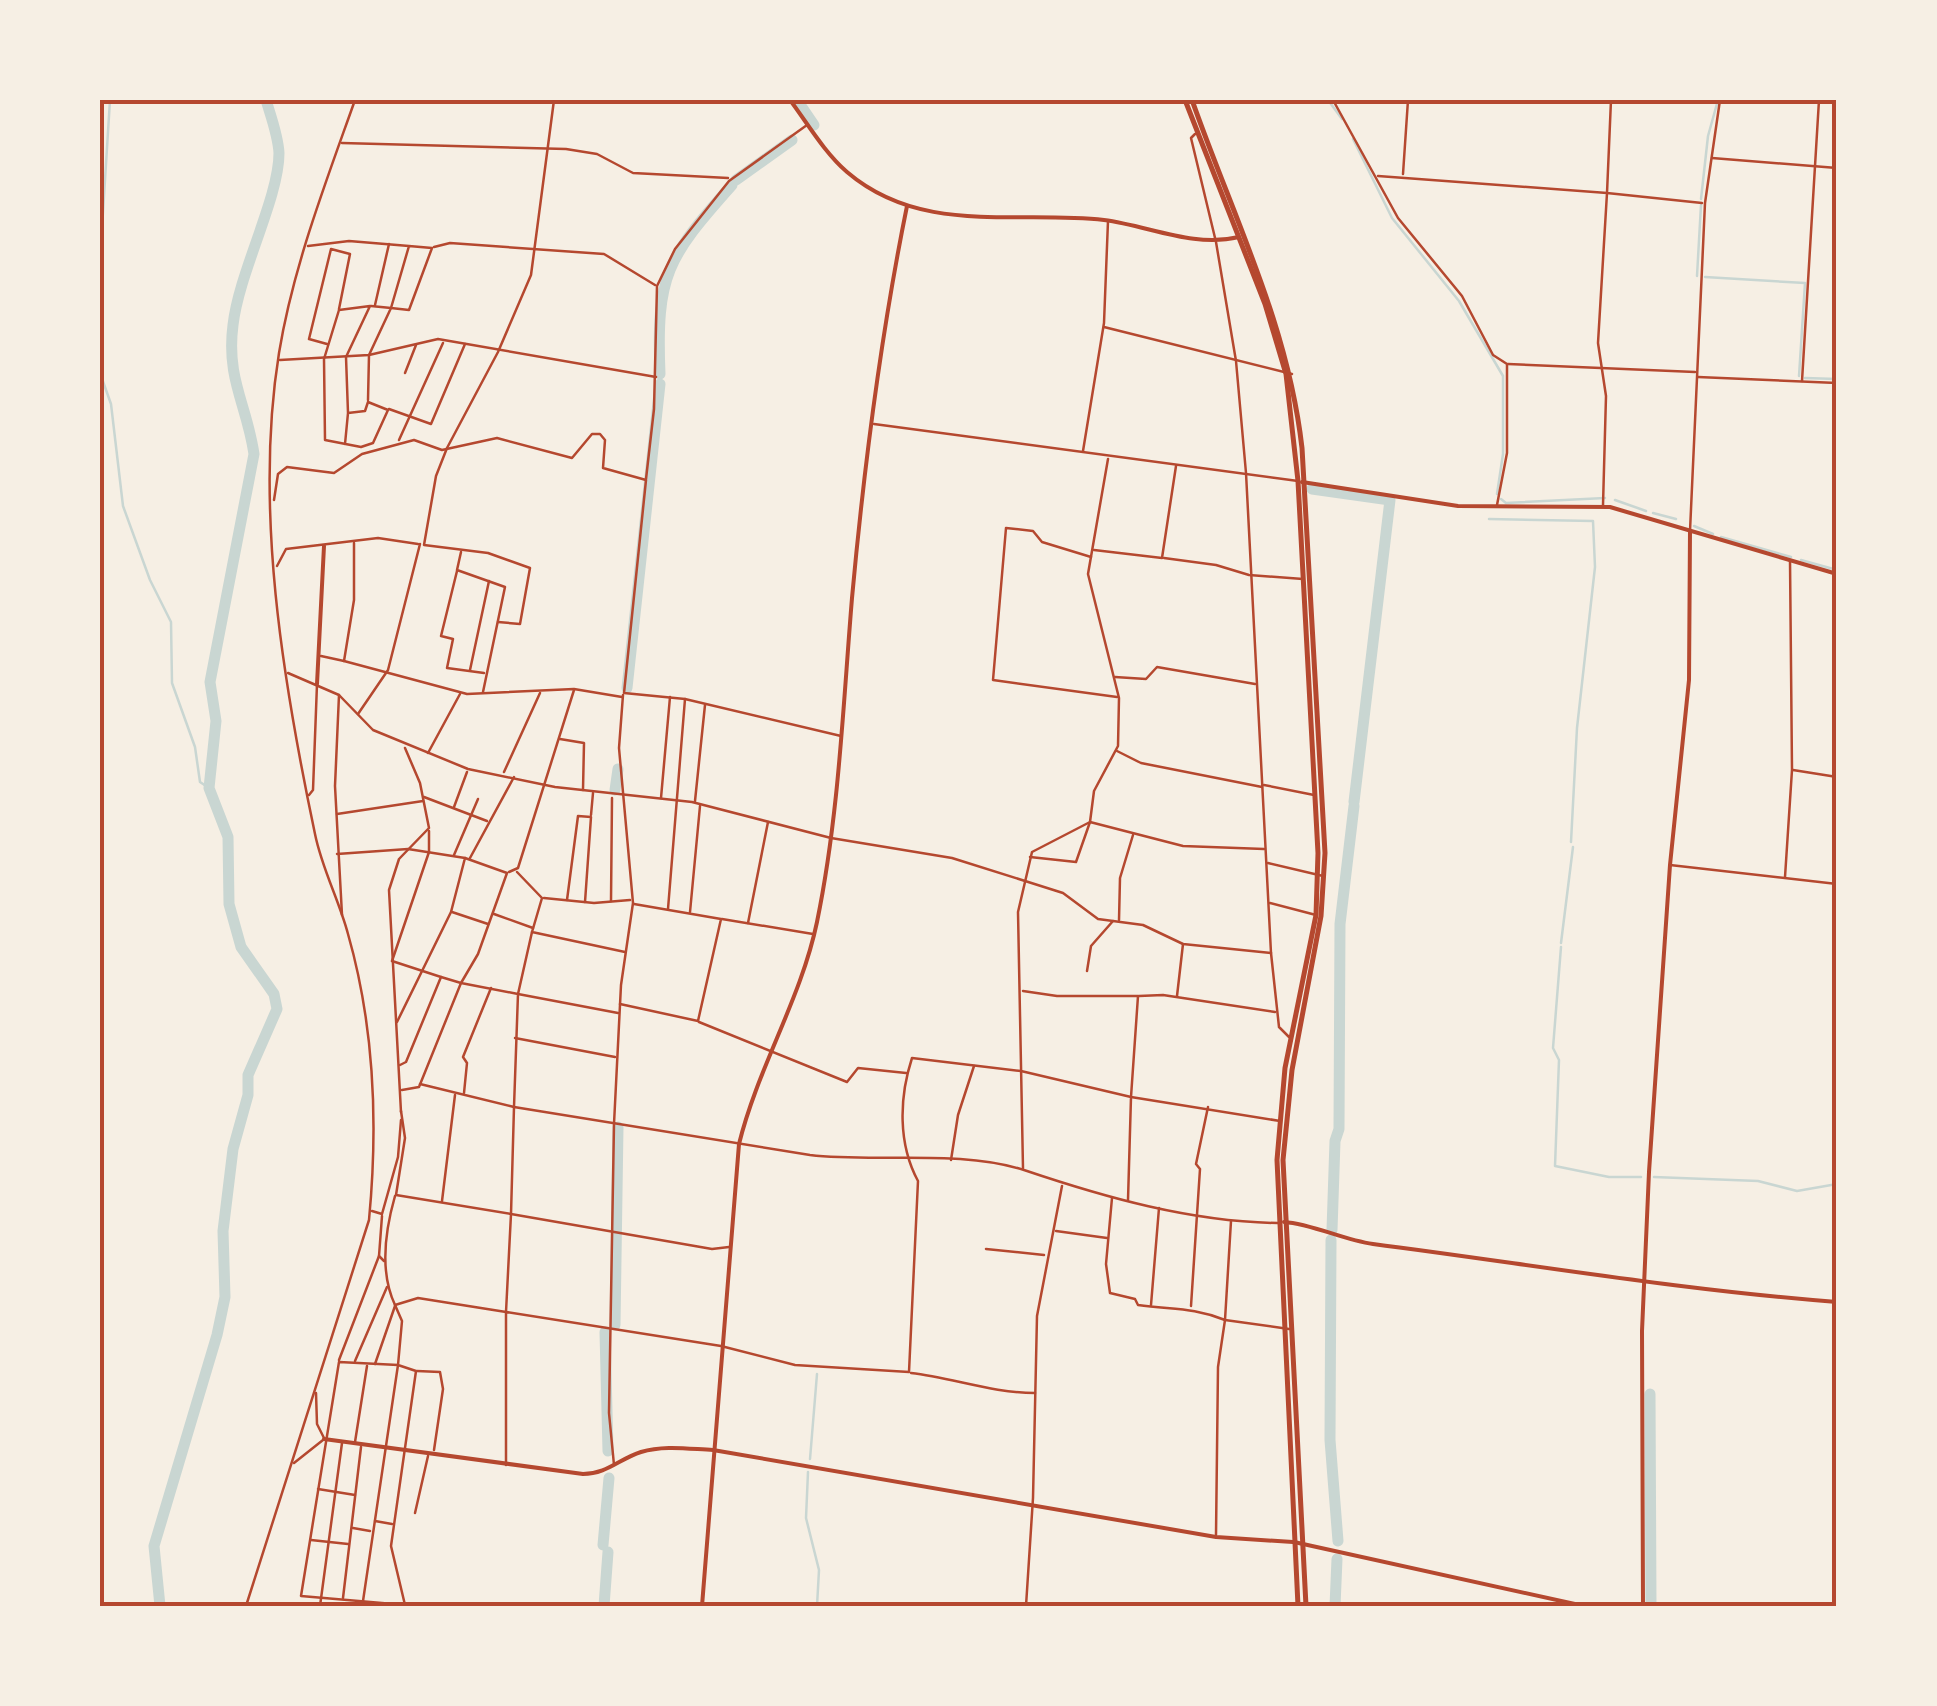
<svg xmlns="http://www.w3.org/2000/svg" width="1937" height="1706" font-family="Mulish,sans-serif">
<rect width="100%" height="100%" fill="#f6efe4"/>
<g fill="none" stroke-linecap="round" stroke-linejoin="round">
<g stroke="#c9d6d2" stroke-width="2.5">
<polyline points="1328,100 1342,119"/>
<polyline points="1353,139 1392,218 1459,301 1503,376 1503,454 1497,494"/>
<polyline points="1701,199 1708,136 1718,100"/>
<polyline points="100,260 110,100"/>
<polyline points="1697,276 1701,205"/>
<polyline points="1705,277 1805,283 1799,376"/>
<polyline points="100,373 111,404 123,506 150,580 171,622 172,683 195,747 200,782 209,788"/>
<polyline points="1805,378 1837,379"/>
<polyline points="1501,499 1506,503 1605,498"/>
<polyline points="1615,500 1646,511"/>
<polyline points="1653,513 1676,519"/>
<polyline points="1489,519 1593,521 1595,567 1577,728 1571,842"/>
<polyline points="1694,526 1713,534"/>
<polyline points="1721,537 1791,557"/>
<polyline points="1801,560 1837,570"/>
<polyline points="1561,943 1573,847"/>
<polyline points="1561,947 1553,1048 1559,1060 1555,1166 1609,1177 1641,1177"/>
<polyline points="1654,1177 1758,1181 1797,1191 1837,1184"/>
<polyline points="810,1459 817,1374"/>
<polyline points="808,1472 806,1518 819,1570 817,1606"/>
</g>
<g stroke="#c9d6d2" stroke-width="11">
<polyline points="797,100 814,125"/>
<polyline points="736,180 792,140"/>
<path d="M660 374C656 275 667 258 732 185"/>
<polyline points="1312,489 1390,500 1354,802"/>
<polyline points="627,688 660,384"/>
<polyline points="615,790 618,769"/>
<polyline points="1332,1230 1335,1141 1339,1129 1340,924 1354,806"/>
<polyline points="1331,1240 1330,1440 1338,1541"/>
<polyline points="615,1325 618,1127"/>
<polyline points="605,1332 608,1451"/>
<polyline points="1650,1394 1651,1605"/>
<polyline points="603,1545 609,1478"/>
<path d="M160 1606 154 1546 217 1335 225 1297 223 1231 233 1149 248 1095V1075L277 1009 274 994 241 947 229 904 228 837 209 788 216 721 210 682 254 454C247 405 226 379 233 325 239 272 279 198 279 153 278 135 271 117 266 100"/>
<polyline points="604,1606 608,1552"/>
<polyline points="1335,1606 1337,1559"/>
</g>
<g stroke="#b5482f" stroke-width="2.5">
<polyline points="1333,100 1398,218 1462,296 1493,355 1507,364 1507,453 1497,505"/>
<polyline points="1611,100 1607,193 1702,203"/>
<polyline points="1195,134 1191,138 1216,242 1236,361 1246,473 1271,953 1279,1027 1289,1037"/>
<polyline points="342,143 566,149 597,154 633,173 728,178"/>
<polyline points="1712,158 1837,168"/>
<polyline points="1403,174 1408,100"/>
<polyline points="1378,176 1607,193 1598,343 1606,396 1603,505"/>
<polyline points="308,246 349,241 409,246 391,308 409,310 432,248 409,246"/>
<polyline points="434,247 450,243 604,254 655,285"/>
<polyline points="375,305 389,244"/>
<polyline points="1104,327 1292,374"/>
<polyline points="327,344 309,339 331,249 350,254 339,309"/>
<polyline points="280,360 369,355 438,339 656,377"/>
<polyline points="1508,364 1695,372"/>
<polyline points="405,373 416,345"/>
<polyline points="1698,377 1837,383"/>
<polyline points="1802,381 1819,100"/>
<polyline points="368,400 369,355 391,308 371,306"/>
<polyline points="389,409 431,424 465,344"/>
<polyline points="874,424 1298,481"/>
<polyline points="399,440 443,343"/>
<polyline points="345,444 348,413 365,411 368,402 388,410 373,443 361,447 325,440 324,359 339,310 370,306 346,357 348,413"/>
<polyline points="1083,451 1104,323 1108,221"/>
<polyline points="646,479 654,409 657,286 675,249 729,181 807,125"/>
<polyline points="274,500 278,474 287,467 334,473 362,454 414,440 442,450 497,438 572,458 592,434 600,434 605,440 603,468 646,480 624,693 685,699 841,736"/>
<polyline points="1690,531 1705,203 1720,100"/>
<polyline points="1094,550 1162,558 1176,466"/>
<polyline points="461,552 457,570 505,587 483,692"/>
<polyline points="1091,557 1042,542 1033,531 1006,528 993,680 1117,697"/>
<polyline points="1164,558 1216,565 1249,575 1303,579"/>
<polyline points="277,566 286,549 378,538 418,544"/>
<polyline points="457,571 441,636 453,639 447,668 484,673"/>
<polyline points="498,622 520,624 530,568 488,553 424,545 436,476 447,448 498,352 531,275 554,100"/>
<polyline points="321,656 344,661 354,600 354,543"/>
<polyline points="344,661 467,694 574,689 622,697"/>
<polyline points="470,670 489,581"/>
<polyline points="288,673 339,695 335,786 342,915"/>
<polyline points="1115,677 1146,679 1157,667 1255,684"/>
<polyline points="339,695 373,730 468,769 555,787 692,802 831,838 952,858 1063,893 1098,919 1143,925 1183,944 1271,953"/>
<polyline points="358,714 388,670 420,544"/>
<polyline points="560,739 584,743 583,790"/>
<polyline points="1117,751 1141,763 1262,787"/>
<polyline points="428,753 460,694"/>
<polyline points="1793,770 1837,777"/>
<polyline points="504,772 540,693"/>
<polyline points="1264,785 1314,795"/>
<polyline points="309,795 313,790 317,684"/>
<polyline points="424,797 487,821"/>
<polyline points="661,798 670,697"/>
<polyline points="695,801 705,705"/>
<polyline points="454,807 467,772"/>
<polyline points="337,814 423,801"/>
<polyline points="591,815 593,793"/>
<polyline points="337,854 408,849 465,858 451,912 397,1022"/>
<polyline points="454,855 478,799"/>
<polyline points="1030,857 1076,862 1090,822 1183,846 1264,849"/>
<polyline points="470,858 514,777"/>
<polyline points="1268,863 1323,876"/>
<polyline points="1670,865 1837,884"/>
<polyline points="509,872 518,868 574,690"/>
<polyline points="517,872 542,898 532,932 625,952"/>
<polyline points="1785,877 1792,770 1790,560"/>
<polyline points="544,898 594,903 630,900"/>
<polyline points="567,900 578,816 591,817 585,902"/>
<polyline points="611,901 612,798"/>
<polyline points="1270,903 1316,915"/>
<polyline points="668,909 685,699"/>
<polyline points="452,912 488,924"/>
<polyline points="690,912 700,806"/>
<polyline points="494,914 533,928"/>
<polyline points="722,919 813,934"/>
<polyline points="1119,920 1120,878 1133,835"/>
<polyline points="748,923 768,822"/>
<polyline points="532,932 518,994 618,1013"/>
<polyline points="1087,971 1091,946 1113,921"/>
<polyline points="1023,991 1057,996 1138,996 1131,1097 1280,1121"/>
<polyline points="1139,996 1163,995 1275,1012"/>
<polyline points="1177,996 1183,944"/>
<polyline points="620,1004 698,1021 721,919 634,904"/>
<polyline points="699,1022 847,1082 858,1068 906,1073"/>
<polyline points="515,1038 615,1057"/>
<polyline points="400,1065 406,1062 441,977 392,961 429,852 429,831"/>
<polyline points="420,1084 514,1107 518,994 461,983 478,954 507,873 465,858"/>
<polyline points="402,1090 419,1087 461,983 441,977"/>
<polyline points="464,1093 467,1063 463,1057 491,988"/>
<path d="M401 1111 405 1138 396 1195 511 1214 514 1107 810 1155C877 1163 959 1149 1024 1170 1104 1197 1191 1222 1278 1223"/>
<polyline points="401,1112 389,890 399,859 429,828 420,783 405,748"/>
<polyline points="951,1160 958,1115 974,1066"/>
<polyline points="1023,1168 1018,912 1032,852 1090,822 1094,791 1118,746 1119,698 1088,574 1108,459"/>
<path d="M395 1196C385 1231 379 1271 395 1305L418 1298 506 1312 511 1214 712 1249 729 1247"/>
<path d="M1112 1198 1106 1264 1110 1293 1135 1299 1138 1305C1173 1310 1192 1307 1225 1320L1231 1221"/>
<polyline points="442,1201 455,1095"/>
<polyline points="372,1211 382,1214 398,1157 401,1120"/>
<polyline points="382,1216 379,1256 384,1261"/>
<polyline points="1056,1231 1107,1238"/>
<polyline points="986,1249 1044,1255"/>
<polyline points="1151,1305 1159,1208"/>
<polyline points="1191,1306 1200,1169 1196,1164 1208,1107"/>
<polyline points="339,1360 379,1256"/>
<polyline points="355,1361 387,1287"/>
<polyline points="375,1364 395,1306"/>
<polyline points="417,1371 440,1372 443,1389 434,1450"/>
<path d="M911 1373C953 1378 993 1393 1035 1393"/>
<polyline points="316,1393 317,1424 324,1438"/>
<polyline points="355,1442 367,1366"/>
<polyline points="294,1463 323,1440"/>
<path d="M506 1465V1312L721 1346 795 1365 909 1372 918 1181C898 1144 899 1098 912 1058L1021 1071 1131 1097 1128 1200"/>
<polyline points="614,1465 609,1413 614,1124 621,985 633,903 619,748 623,695"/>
<polyline points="318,1489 355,1495"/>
<polyline points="415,1513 428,1456"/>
<polyline points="375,1521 392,1524"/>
<polyline points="353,1528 370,1531"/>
<polyline points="1216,1535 1218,1367 1225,1320 1289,1329"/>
<polyline points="311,1540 348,1544"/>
<polyline points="343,1598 361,1447"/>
<polyline points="363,1601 398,1365 416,1371 391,1546 405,1605 301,1596 339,1362 398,1365 402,1321 395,1305"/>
<path d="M246 1606 369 1220C378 1126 374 1025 348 934 339 900 322 869 315 834 283 682 254 508 279 353 293 267 326 182 355 100"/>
<polyline points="320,1606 342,1443"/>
<polyline points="1026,1606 1033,1498 1037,1316 1062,1186"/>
</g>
<g stroke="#b5482f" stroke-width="4">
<polyline points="1302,482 1458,506 1610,507 1837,574"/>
<polyline points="317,684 324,546"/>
<path d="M1284 1222C1313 1224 1343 1240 1373 1244 1528 1264 1681 1290 1837 1302"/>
<path d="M324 1439 583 1474C607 1474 619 1459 641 1452 664 1445 689 1449 713 1450L1216 1537 1293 1542"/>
<path d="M702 1606 739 1144C758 1067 801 999 817 922 839 815 843 706 852 598 864 467 881 334 907 206"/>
<polyline points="1643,1606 1642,1331 1649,1172 1670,865 1689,680 1690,531"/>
</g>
<g stroke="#b5482f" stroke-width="4">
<path d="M790 100C808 124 824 152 847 172 922 236 1016 210 1104 220 1150 226 1193 248 1239 237"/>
<polyline points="1294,1542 1584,1606"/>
</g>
<g stroke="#b5482f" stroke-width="5">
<polyline points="1185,100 1265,304 1286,374 1298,481 1318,853 1316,915 1285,1068 1277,1160 1298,1606"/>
<path d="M1192 100C1233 217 1288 324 1302 448L1325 853 1321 916 1292 1070 1283 1160 1306 1606"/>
</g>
</g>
<rect width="1937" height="1706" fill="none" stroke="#f6efe4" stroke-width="205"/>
<rect x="102" y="102" width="1732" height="1502" fill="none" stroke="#b5482f" stroke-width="4"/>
</svg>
